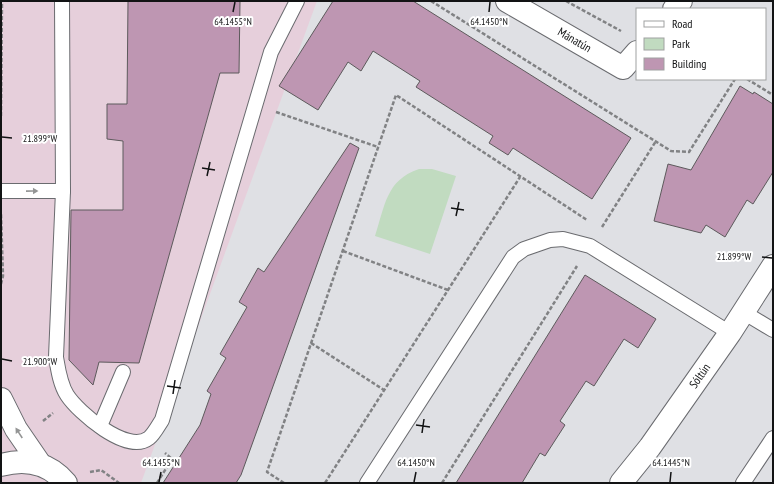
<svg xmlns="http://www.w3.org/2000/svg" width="774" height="484" font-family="'PT Sans Narrow',sans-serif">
<rect width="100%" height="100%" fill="#dfe0e4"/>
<polygon fill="#e6cfdb" points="1,1 317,1 141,483 1,483"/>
<path fill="#c1dbc0" d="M419 169H432L456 176 430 254 375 236C385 206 386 180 419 169Z"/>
<g fill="#be96b2" stroke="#5d5a5c">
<polygon points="128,1 240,1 239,73 220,73 139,363 99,362 93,385 69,360 71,210 123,210 123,141 107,139 107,104 127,104"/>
<polygon points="333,1 413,1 631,138 592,199 513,148 508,155 489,143 493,136 416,87 420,81 373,51 361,71 348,62 318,110 279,86"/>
<polygon points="740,86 753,94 754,92 773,104 773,172 753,204 747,200 725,237 706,225 701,233 654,221 668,164 691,170"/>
<polygon points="350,143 359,148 241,475 236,483 163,483 200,425 211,394 207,391 226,358 220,354 247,307 239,302 258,268 264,272"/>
<polygon points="585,275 656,319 638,348 624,339 594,386 586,381 560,421 565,425 545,456 540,453 522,483 456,483"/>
</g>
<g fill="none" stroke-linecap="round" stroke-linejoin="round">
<defs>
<g id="service">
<path d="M62 1 63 191 56 357C58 369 60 384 67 395 78 412 127 455 149 438 154 434 158 426 162 420L271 52 297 1"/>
<polyline points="1,191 63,191"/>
<polyline points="743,312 773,330"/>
<polyline points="100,426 123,372"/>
<polyline points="367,483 513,257 524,249 550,240 563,239 590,246 730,333"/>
<polyline points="743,483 773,438"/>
</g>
<g id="minor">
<path id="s1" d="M507 1 623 68 637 52"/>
<polyline points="674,9 681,1"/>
<path id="s2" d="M621 483 650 447 730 333 773 266"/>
</g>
<g id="tertiary">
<polyline points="1,399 16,429 40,464"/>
<path d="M1 465C26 458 49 463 66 483"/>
</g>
</defs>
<use href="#service" stroke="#6a6b6f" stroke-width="16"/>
<use href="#minor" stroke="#6a6b6f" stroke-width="24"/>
<use href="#tertiary" stroke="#6a6b6f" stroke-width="24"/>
<g stroke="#818284" stroke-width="2.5" stroke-dasharray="4 2" stroke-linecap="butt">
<polyline points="431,1 671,151 689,152 735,79"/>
<polyline points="566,1 621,31"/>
<polyline points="747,79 773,95"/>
<polyline points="276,112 378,147"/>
<polyline points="1,116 2,1"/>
<polyline points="602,227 656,141"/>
<polyline points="343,251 448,290"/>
<polyline points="1,284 3,276 1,214"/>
<polyline points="311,343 384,390"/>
<polyline points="43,421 53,413"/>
<polyline points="90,472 101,470 119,483"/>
<polyline points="157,483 172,459 165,453"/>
<polyline points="284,483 267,472 396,95 587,220"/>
<polyline points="325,483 520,177"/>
<polyline points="442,483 577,266"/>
</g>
<use href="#service" stroke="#fff" stroke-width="14"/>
<use href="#minor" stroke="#fff" stroke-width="22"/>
<use href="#tertiary" stroke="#fff" stroke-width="22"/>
</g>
<defs><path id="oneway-solid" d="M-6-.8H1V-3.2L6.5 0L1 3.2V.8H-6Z"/></defs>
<g fill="#949595">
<use href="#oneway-solid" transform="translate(32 191) rotate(-1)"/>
<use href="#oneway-solid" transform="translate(19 433) rotate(-123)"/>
</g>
<path fill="none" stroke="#121314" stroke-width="1.5" d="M233 12 235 2M489 12 490 2M2 137 12 138M202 168 215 170M207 176 210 162M451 208 464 210M456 216 459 202M762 257 772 258M2 359 12 361M167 386 181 388M173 394 175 380M416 425 430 427M422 433 424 419M159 482 161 472M414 482 416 472M670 482 671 472"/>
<g text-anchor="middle" stroke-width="4" stroke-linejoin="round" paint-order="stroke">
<g font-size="12" fill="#121314" stroke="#fff">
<text dy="4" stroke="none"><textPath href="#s1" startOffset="78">Mánatún</textPath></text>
<text dy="4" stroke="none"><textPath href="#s2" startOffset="133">Sóltún</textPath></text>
</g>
</g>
<g font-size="10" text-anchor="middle" fill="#121314" stroke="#fff" stroke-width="4" stroke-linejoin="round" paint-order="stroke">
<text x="233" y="25">64.1455°N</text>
<text x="489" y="25">64.1450°N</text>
<text x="40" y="142">21.899°W</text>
<text x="734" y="260">21.899°W</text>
<text x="40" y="365">21.900°W</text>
<text x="161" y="466">64.1455°N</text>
<text x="416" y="466">64.1450°N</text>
<text x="671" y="466">64.1445°N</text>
</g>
<rect width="774" height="484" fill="none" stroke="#121314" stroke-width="4"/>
<rect x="636" y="8" width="130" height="72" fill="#ffffff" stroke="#a0a1a1"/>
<rect x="644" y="21" width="20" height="6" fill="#ffffff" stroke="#a0a1a1"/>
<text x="672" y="28" font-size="12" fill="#121314">Road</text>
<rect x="644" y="38" width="20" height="12" fill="#c1dbc0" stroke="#a0a1a1"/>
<text x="672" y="48" font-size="12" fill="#121314">Park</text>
<rect x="644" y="58" width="20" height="12" fill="#be96b2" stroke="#a0a1a1"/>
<text x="672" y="68" font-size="12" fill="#121314">Building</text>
</svg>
